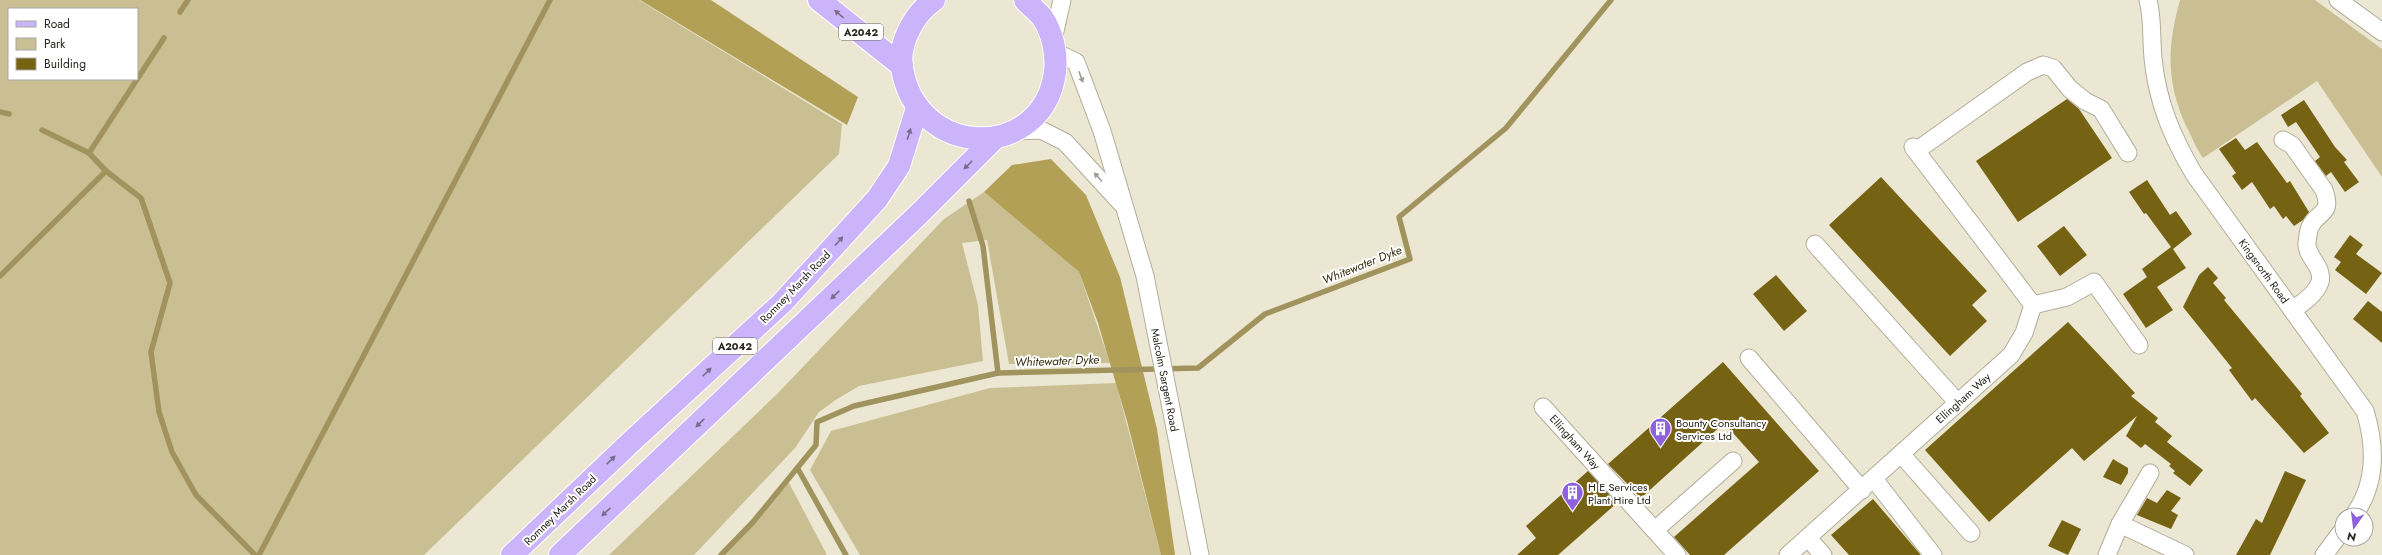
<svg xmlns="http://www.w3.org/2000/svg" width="2382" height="555" font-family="Jost,sans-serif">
<rect width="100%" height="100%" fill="#ece7d2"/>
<g fill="#cabf93" fill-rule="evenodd">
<path d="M0 0H639L842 124 839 154 424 555H0ZM9 9H137V79H9Z"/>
<path d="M2180 0H2315L2382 49V177L2317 81 2203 158C2196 148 2192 137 2186 126 2166 81 2167 47 2180 0Z"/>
<polygon points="984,192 1079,272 1110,363 1009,364 987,240 962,243 978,305 983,361 859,386 837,399 819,412 795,448 694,555 609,555 778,393 944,219"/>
<polygon points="1116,383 1161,555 860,555 810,470 831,431 990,388"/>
<polygon points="788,481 827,555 723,555 787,481"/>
</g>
<g fill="#b3a057">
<polygon points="640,0 711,0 858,97 847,125"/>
<polygon points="1051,159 1086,195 1120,277 1157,429 1175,555 1161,555 1127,421 1098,323 1079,272 984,192 1012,165"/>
</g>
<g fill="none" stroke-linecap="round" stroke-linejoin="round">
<g stroke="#a1935e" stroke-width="5.5">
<polyline points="180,12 188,0"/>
<polyline points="0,112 9,114"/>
<polyline points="42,130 89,153 106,171 141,198 170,283 151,352 159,412 172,452 196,495 255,555"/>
<polyline points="89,153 164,38"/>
<polyline points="969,201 983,246 998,373"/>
<polyline points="0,276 106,171"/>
<polyline points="798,469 846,555"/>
<polyline points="259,555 550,0"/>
<polyline points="721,555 753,522 816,445 817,422 854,406 998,373 1198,368 1265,314 1410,259 1399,217 1506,128 1611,0"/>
</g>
</g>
<g fill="#756313">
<polygon points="2067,99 2079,109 2112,158 2018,222 1976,161"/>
<polygon points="2304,100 2335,147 2347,160 2344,162 2359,182 2345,192 2331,172 2326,176 2315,161 2320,157 2296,122 2288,127 2281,115"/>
<polygon points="2236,138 2245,150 2257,142 2287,183 2290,181 2309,212 2303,220 2294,226 2286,216 2283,219 2274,206 2270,209 2252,182 2242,190 2232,176 2236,173 2219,149"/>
<polygon points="1881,177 1987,291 1972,305 1987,321 1950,356 1829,225"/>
<polygon points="2147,180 2170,215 2176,211 2192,234 2173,249 2186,268 2157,287 2173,310 2146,328 2123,294 2147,277 2142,269 2171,247 2146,213 2144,214 2129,192"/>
<polygon points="2064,226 2087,255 2060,276 2037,246"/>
<polygon points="2350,235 2363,245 2356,254 2382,273 2366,294 2335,270 2341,262 2334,257"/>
<polygon points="2208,267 2218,278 2213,283 2226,298 2224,300 2302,394 2300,396 2329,433 2304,453 2255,398 2252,401 2229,370 2232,368 2183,307 2199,275"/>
<polygon points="1776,275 1807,311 1784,331 1753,294"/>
<polygon points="2368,301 2382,312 2382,343 2353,319"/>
<polygon points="2068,322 2135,393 2131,396 2158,418 2155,422 2172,436 2167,442 2203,470 2190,486 2173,473 2175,471 2169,466 2171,464 2145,444 2141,448 2126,436 2137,416 2084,461 2072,448 1989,522 1925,450"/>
<polygon points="1723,362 1819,471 1724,555 1690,555 1674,537 1759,462 1724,423 1641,498 1608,464"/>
<polygon points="2113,459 2128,468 2128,473 2121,485 2103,477"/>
<polygon points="1588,471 1617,503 1558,555 1517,555 1536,538 1526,526"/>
<polygon points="2285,471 2306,480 2270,555 2236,555 2256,519 2262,523"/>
<polygon points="2167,490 2181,498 2171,511 2178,515 2171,529 2137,515 2147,498 2157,503"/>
<polygon points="1873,499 1920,554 1920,555 1849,555 1831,535"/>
<polygon points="2062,520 2081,529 2068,555 2048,546"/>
</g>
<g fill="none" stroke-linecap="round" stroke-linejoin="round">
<defs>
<g id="minor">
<path d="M2148 0C2153 19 2151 38 2153 58 2157 101 2172 137 2194 174L2365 411C2376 447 2377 483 2354 515"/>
<polyline points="2338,0 2382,32"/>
<polyline points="1053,40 1062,0"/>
<polyline points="1055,52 1076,62 1102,131 1145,276 1200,555"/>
<polyline points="1014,131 1041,130 1065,142 1121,203"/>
<path d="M2283 140 2292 145 2324 190C2333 216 2318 210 2310 227 2308 231 2308 237 2307 242 2305 256 2324 266 2320 282 2316 294 2303 303 2292 310"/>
<polyline points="1913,147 2033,305"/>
<polyline points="1916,151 2027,72 2043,65 2053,68 2070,89 2085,101 2101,109 2128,153"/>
<polyline points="1815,244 1958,403"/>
<polyline points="2033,305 2067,297 2094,282 2139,345"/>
<polyline points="1749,358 1862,490"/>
<polyline points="1543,407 1677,555"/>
<polyline points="1901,454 1971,533"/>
<polyline points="1874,479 1933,555"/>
<polyline points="2120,524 2185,555"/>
<polyline points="1655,530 1733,461"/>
<polyline points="1808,538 1823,555"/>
<polyline points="1788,555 2011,355 2024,333 2033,305"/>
<polyline points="2107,555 2120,524 2150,473"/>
<polyline points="2324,555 2342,531"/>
</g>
<g id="major">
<polyline points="819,0 902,66"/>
<path d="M934 0C914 14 898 43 902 68 917 160 1043 162 1055 72 1057 54 1053 33 1042 17 1037 11 1030 6 1025 0"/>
<polyline points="512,555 633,440 782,303 877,199 899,166 917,108"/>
<polyline points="560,555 919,214 996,137"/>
</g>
</defs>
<use href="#minor" stroke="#b1ad99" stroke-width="19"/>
<use href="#major" stroke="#fff" stroke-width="24"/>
<use href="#minor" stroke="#fff" stroke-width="17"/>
<use href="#major" stroke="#cbb4fa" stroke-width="22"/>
</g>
<defs><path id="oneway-solid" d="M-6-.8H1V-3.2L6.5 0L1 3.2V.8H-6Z"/></defs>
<g fill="#786c8c">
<use href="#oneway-solid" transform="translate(839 14) rotate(-140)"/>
<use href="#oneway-solid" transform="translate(909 134) rotate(-73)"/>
<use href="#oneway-solid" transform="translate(968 165) rotate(135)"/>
<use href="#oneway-solid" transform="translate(839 241) rotate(-48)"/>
<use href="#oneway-solid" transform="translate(835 295) rotate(136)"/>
<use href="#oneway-solid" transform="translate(707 372) rotate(-43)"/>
<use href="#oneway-solid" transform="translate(700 423) rotate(136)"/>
<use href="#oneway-solid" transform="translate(611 460) rotate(-44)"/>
<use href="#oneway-solid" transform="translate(606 512) rotate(137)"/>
</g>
<g fill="#9d9c99">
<use href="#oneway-solid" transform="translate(1081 77) rotate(70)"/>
<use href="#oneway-solid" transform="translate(1098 177) rotate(-132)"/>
</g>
<defs>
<symbol id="building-pin" viewBox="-11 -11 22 30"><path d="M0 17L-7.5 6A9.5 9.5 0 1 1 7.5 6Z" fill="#8d61db" stroke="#fff"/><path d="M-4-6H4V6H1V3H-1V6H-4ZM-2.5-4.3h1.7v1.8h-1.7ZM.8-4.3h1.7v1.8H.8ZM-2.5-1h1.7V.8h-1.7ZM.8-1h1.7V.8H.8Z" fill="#fff"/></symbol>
</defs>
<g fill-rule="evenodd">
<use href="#building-pin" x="1648" y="416" width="25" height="34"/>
<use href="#building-pin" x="1560" y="480" width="25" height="34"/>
</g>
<g text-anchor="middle" stroke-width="4" stroke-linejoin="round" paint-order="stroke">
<g fill="#fff" stroke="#676661" stroke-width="1">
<rect x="839" y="24" width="44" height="16" rx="3"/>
<rect x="713" y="338" width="44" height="16" rx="3"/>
</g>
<g font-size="10" font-weight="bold" fill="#26241d">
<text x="861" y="36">A2042</text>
<text x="735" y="350">A2042</text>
</g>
<g font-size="11" fill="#26241d" stroke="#fff">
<text transform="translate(2264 271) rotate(54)" y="4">Kingsnorth Road</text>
<text transform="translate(795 287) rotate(-46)" y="4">Romney Marsh Road</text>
<text transform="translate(1165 380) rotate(79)" y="4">Malcolm Sargent Road</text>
<text transform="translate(1963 398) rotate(-42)" y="4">Ellingham Way</text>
<text transform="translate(1575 442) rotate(48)" y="4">Ellingham Way</text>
<text transform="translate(560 510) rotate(-44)" y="4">Romney Marsh Road</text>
</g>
<g font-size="11" fill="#26241d" stroke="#fff" text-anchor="start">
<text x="1676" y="427">Bounty Consultancy<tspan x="1676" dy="13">Services Ltd</tspan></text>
<text x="1588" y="491">H E Services<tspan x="1588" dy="13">Plant Hire Ltd</tspan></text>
</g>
<g font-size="12" font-style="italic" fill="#352d0c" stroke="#fff">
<text transform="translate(1362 265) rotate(-22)" y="4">Whitewater Dyke</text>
<text transform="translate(1057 361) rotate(-2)" y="4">Whitewater Dyke</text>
</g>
</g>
<rect x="8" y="8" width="130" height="72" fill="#ffffff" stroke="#a8a7a5"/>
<rect x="16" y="21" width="20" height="6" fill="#cbb4fa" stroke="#a8a7a5"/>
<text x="44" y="28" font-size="12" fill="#26241d">Road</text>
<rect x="16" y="38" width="20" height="12" fill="#cabf93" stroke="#a8a7a5"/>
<text x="44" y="48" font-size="12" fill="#26241d">Park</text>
<rect x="16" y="58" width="20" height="12" fill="#756313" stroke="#a8a7a5"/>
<text x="44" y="68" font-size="12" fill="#26241d">Building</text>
<g transform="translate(2354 527) rotate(194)"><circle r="19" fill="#ffffff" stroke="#a8a7a5"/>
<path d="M0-3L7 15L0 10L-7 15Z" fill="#8d61db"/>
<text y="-6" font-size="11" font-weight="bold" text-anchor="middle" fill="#26241d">N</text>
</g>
</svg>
